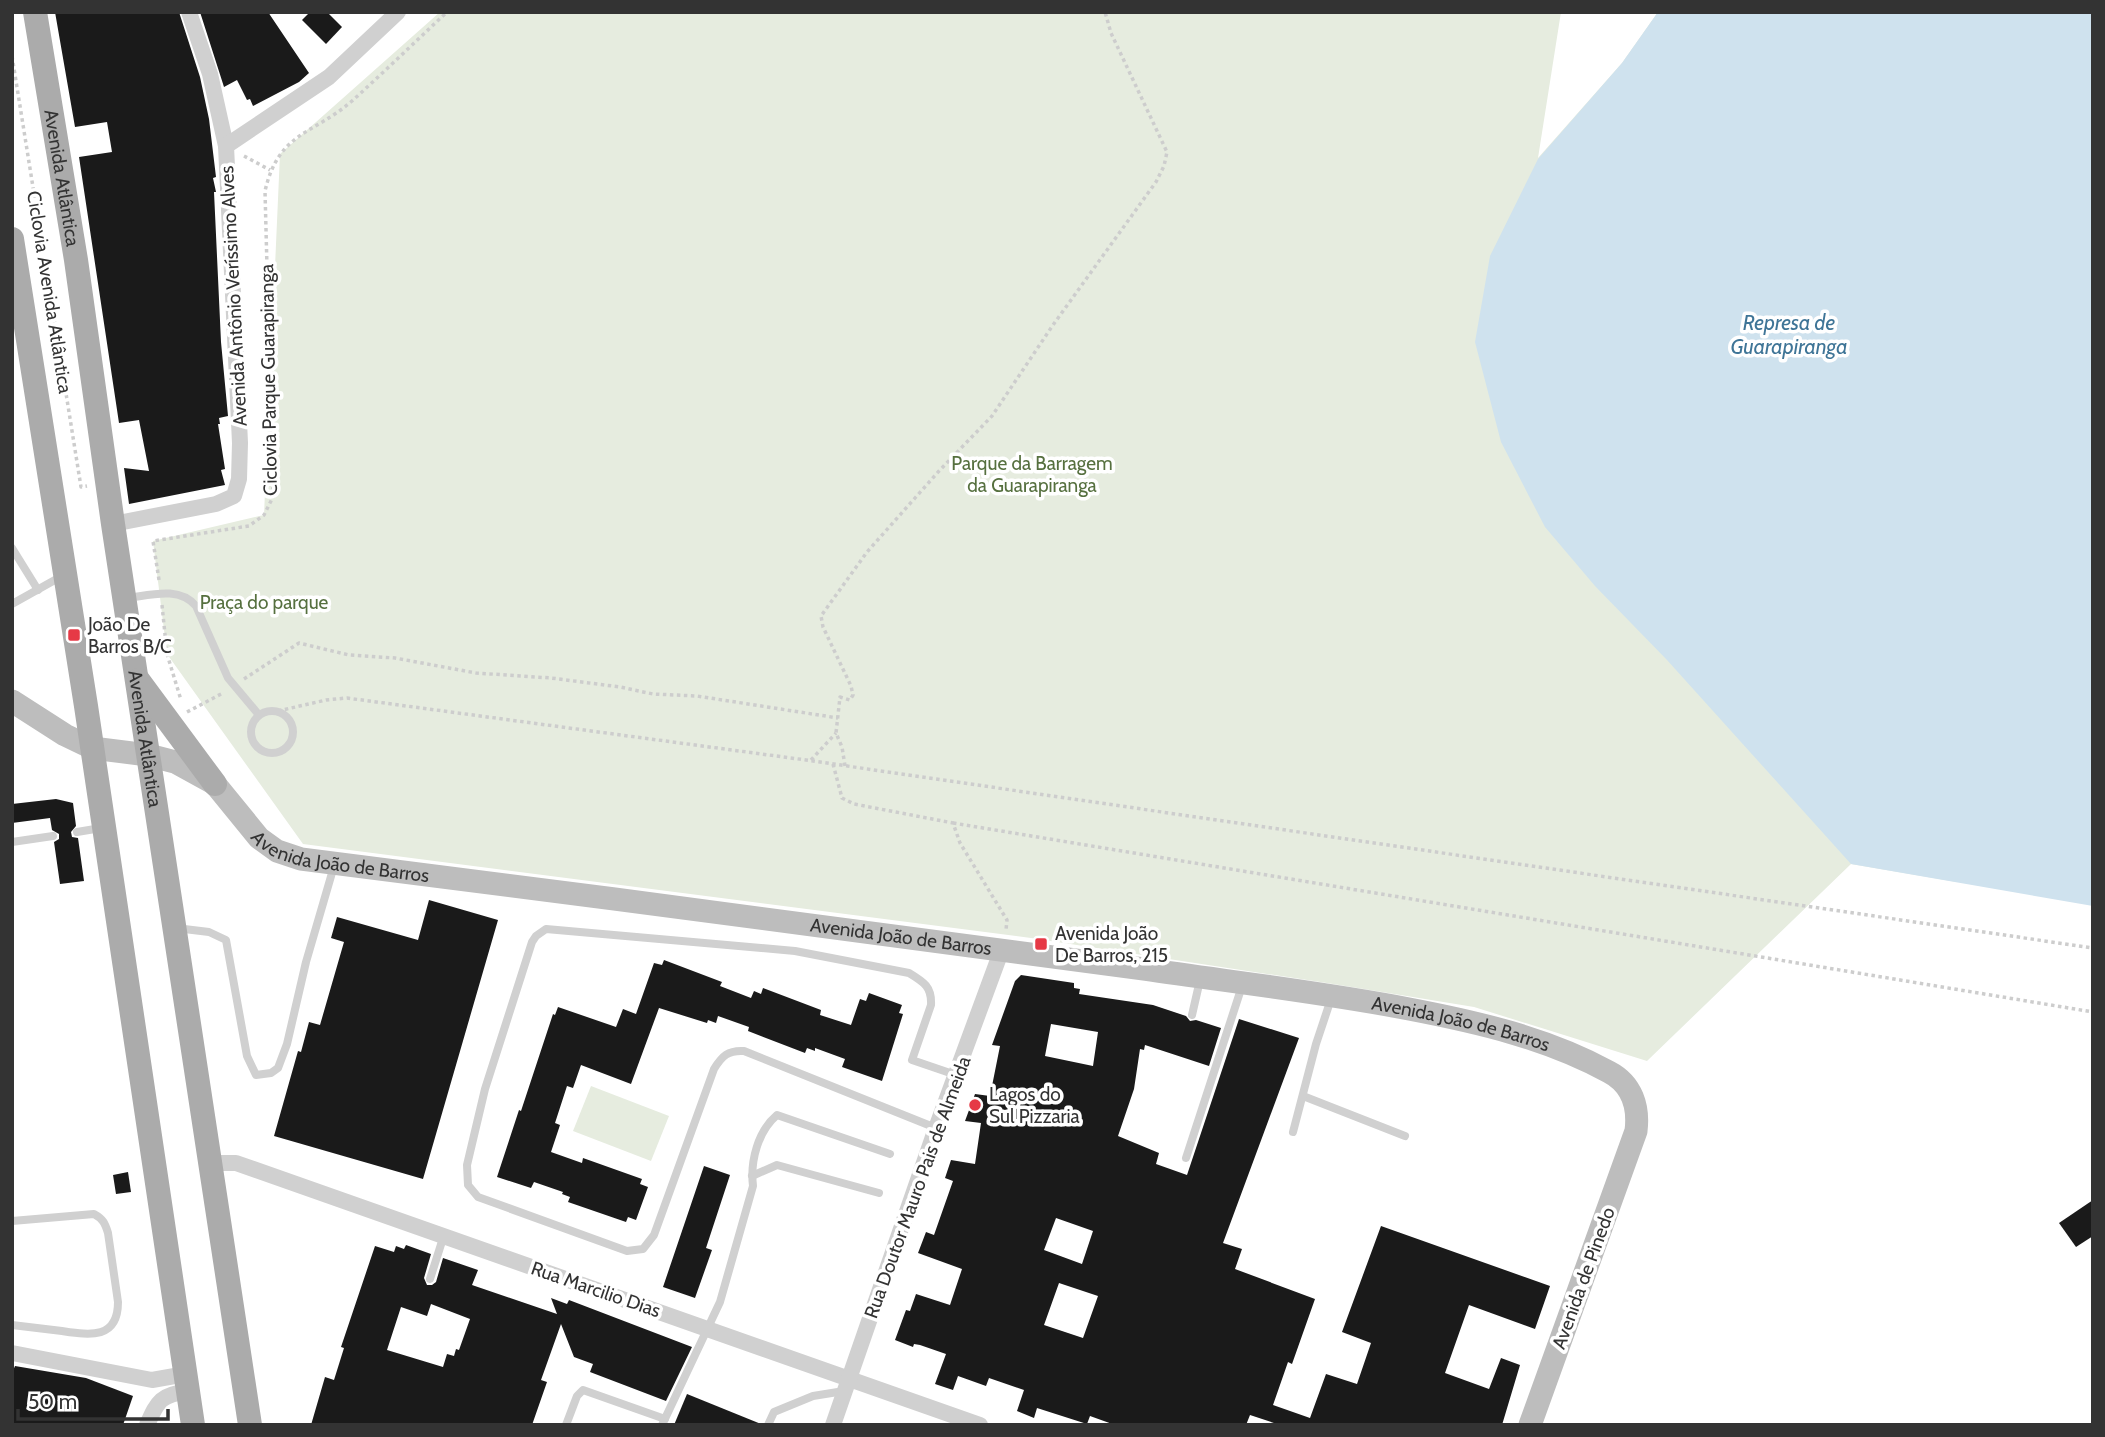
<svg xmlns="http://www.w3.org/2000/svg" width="2105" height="1437" font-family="Cabin,sans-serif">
<rect width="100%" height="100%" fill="#fff"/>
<g fill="#e6ecdf">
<polygon points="440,12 1561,12 1538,158 1622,63 1658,12 1957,882 1851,864 1647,1061 1474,1007 1327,983 1031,938 303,844 167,654 153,541 264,515 280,154"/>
<polygon points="591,1086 669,1116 651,1161 573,1131"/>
</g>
<polygon fill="#cfe2ee" points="1658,12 2093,12 2093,906 1851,864 1667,660 1595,586 1545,527 1501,442 1475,342 1490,256 1538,159 1622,63"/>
<g fill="#1a1a1a" fill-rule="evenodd">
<polygon points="55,12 179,12 200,77 209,119 216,177 213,178 216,192 214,192 221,342 228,416 219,418 220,424 218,424 225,469 221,470 225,485 129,504 124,468 149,471 139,420 119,423 79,157 112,152 107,122 75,127"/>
<polygon points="200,12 268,12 309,73 299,82 253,106 250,99 247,100 237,80 224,87"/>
<polygon points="310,12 327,12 342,27 326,44 302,20"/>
<polygon points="56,799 73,803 76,826 71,832 72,837 78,838 84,881 60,884 54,842 59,839 59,834 52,830 50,818 12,823 12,804"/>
<polygon points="429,900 498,920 423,1179 274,1136 298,1051 301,1052 309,1022 320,1025 344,942 331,938 337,917 418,940"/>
<polygon points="664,960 722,982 720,986 751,998 754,991 761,994 763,988 821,1010 820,1015 851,1025 860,999 866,1001 869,993 902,1005 899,1013 903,1014 882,1081 842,1067 845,1059 815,1048 815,1051 807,1048 805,1053 748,1031 749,1027 718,1016 716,1023 708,1020 707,1023 659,1008 631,1084 581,1065 573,1088 567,1086 555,1123 560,1125 551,1152 582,1163 583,1158 642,1179 640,1184 648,1187 636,1220 628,1217 626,1222 568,1202 570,1197 562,1194 563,1192 534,1182 531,1188 497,1177 519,1110 521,1111 553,1014 555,1015 558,1007 616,1027 623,1009 636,1014 654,963 662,965"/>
<path d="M1021 975 1074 983V988L1080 989 1079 994 1153 1005 1186 1016 1190 1021 1196 1020 1221 1028 1209 1066 1145 1045 1144 1050 1140 1049 1134 1089 1118 1136 1159 1153 1156 1164 1187 1175 1239 1019 1299 1038 1223 1243 1242 1249 1235 1269 1315 1299 1292 1364 1288 1362 1273 1405 1310 1418 1326 1374 1357 1384 1371 1343 1342 1332 1381 1226 1550 1286 1535 1329 1469 1305 1445 1373 1489 1389 1501 1358 1520 1365 1502 1425H1280L1250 1415 1246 1425H1115L1090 1416 1087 1424 1037 1408 1034 1418 1017 1411 1024 1390 989 1378 986 1386 958 1376 953 1390 935 1384 946 1354 920 1345 914 1344 913 1347 895 1340 906 1310 910 1311 916 1294 950 1305 962 1269 918 1253 926 1232 934 1235 953 1181 945 1178 951 1160 975 1164 981 1123 965 1121 975 1094 990 1096 1000 1046 992 1045 1015 981ZM1051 1024 1098 1032 1093 1066 1045 1056ZM1056 1218 1093 1231 1082 1264 1044 1250ZM1059 1283 1098 1296 1083 1338 1044 1325Z"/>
<polygon points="704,1166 730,1175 706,1248 712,1250 695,1298 663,1287"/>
<polygon points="128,1172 131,1192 116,1194 113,1175"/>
<polygon points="2093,1200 2093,1236 2076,1247 2059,1223"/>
<path d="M406 1245 431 1254 424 1278 427 1285H432L436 1282 443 1258 478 1270 472 1285 557 1314 551 1298 567 1304 569 1300 692 1347 666 1401 590 1372 593 1364 574 1357 561 1324 541 1380 547 1382 532 1425H311L325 1377 334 1380 344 1348 341 1347 375 1246 394 1252 396 1246 404 1249ZM431 1304 470 1319 459 1350 456 1349 454 1356 447 1354 443 1367 387 1350 401 1307 427 1316Z"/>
<polygon points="15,1366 86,1378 133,1396 123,1425 12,1425 12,1373"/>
<polygon points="687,1394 761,1424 761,1425 674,1425"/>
</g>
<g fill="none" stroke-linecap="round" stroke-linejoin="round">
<g stroke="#cdcdcd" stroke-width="3.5" stroke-dasharray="3.5 3.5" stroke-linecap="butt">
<polyline points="12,56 81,487 87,486"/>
<polyline points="244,156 270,170"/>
<path d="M159 580 153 541 249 526 264 515 273 497 265 191C279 131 313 135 352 101 384 72 415 42 447 12"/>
<polyline points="162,605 167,654 181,700"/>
<polyline points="244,679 299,643 349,655 395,658 476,673 551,678 620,687 653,694 697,696 838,718"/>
<polyline points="278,711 326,700 347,698 806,760 2093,948"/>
<polyline points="187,712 223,693"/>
<polyline points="811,760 836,733"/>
<polyline points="833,764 842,798 854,804 953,823 960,843 1007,920 1006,930"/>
<polyline points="845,766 842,747 836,733 840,697 850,700 853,695 851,686 823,627 821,616 867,552 939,471 992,416 1053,325 1156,182 1164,166 1167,152 1111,33 1105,12"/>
<polyline points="953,823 2093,1012"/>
</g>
<g stroke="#d0d0d0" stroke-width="8">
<polyline points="12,548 38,590"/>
<path d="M128 598C151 595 179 586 196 606L228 678 259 715"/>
<polyline points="12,604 62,576"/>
<circle cx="272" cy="732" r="21"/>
<polyline points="77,832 101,828"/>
<polyline points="12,842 53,836"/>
<polyline points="176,928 209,932 226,940 247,1056 256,1075 271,1073 278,1068 287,1044 306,962 334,866"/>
<polyline points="1192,1015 1200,980"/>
<polyline points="1303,1096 1405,1136"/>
<path d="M936 1128 744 1051C728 1050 722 1056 714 1069L654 1235 643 1249 627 1251 478 1197 468 1185 467 1165 485 1089 532 942 536 936 546 929 795 951 909 973C924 982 932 987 931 1005L912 1060 956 1075"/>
<polyline points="1293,1132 1316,1044 1331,999"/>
<polyline points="1186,1158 1242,986"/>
<polyline points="752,1176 777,1165 879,1193"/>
<path d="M12 1221 94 1214C103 1219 105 1223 108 1233L118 1302C118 1340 89 1335 62 1331 45 1329 29 1327 12 1325"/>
<polyline points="430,1279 444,1235"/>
<polyline points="566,1425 577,1396 583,1390 665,1419"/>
<path d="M662 1425 720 1302 753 1186C750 1161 758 1131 777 1115L890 1154"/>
<polyline points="768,1425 774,1412 813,1396 844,1391"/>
</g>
<g stroke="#d0d0d0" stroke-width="16">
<polyline points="189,12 210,74 226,146"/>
<polyline points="113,524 216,504 234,496 239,479 240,443 226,146 329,77 398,12"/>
<polyline points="210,1163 236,1163 980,1425"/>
<polyline points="12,1353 152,1380 186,1374"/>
<path d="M147 1425C158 1400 161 1395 188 1391"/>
<polyline points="833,1425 936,1128 1002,949"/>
</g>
<path stroke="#bdbdbd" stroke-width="23" id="s1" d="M12 701 65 735 92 748 148 755 175 762 215 784 259 838 277 851 301 859C582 895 864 930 1144 969 1232 982 1321 992 1409 1009 1477 1022 1547 1038 1609 1072 1632 1084 1639 1107 1636 1131L1530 1425"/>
<g stroke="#ababab" stroke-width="24">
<path id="s2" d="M35 12 76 260 113 524 250 1425"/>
<polyline points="12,239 86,706 193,1425"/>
<polyline points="138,680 215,784"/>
</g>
</g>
<g fill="#e63946" stroke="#fff" stroke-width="2.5">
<rect x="67" y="628" width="14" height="14" rx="3.5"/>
<rect x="1034" y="937" width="14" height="14" rx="3.5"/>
<circle cx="975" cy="1105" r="7"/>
</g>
<g text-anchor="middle" stroke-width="7" stroke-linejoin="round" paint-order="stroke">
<g font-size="19" fill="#333" stroke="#fff">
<text dy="7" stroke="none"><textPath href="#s2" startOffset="168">Avenida Atlântica</textPath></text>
<text transform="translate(50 292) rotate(81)" y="7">Ciclovia Avenida Atlântica</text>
<text transform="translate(233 296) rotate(-93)" y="7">Avenida Antônio Veríssimo Alves</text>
<text transform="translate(268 380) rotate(-91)" y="7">Ciclovia Parque Guarapiranga</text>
<text dy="7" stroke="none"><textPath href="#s2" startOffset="735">Avenida Atlântica</textPath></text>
<text dy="7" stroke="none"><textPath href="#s1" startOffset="378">Avenida João de Barros</textPath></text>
<text dy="7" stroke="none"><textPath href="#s1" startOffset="945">Avenida João de Barros</textPath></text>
<text dy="7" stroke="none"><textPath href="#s1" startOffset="1512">Avenida João de Barros</textPath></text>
<text transform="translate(917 1187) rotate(-70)" y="7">Rua Doutor Mauro Pais de Almeida</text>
<text transform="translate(1583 1278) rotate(-70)" y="7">Avenida de Pinedo</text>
<text transform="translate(596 1289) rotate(19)" y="7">Rua Marcilio Dias</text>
</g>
<g font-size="19" fill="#56703f" stroke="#fff">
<text x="1032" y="470">Parque da Barragem<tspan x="1032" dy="22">da Guarapiranga</tspan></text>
<text x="264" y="609">Praça do parque</text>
</g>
<g font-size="19" fill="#333" stroke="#fff" text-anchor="start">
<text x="88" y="631">João De<tspan x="88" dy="22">Barros B/C</tspan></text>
<text x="1055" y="940">Avenida João<tspan x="1055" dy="22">De Barros, 215</tspan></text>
<text x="989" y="1101">Lagos do<tspan x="989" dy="22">Sul Pizzaria</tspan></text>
</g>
<g font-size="21" font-style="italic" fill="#3f7597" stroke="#fff">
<text x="1789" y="330">Represa de<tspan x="1789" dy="24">Guarapiranga</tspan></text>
</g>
</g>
<rect width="2105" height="1437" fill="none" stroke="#333333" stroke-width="28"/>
<path d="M18 1409v10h150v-10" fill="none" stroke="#333333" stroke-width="3.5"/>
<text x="28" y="1409" font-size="21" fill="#333333" stroke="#ffffff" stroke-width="5" paint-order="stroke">50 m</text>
</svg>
